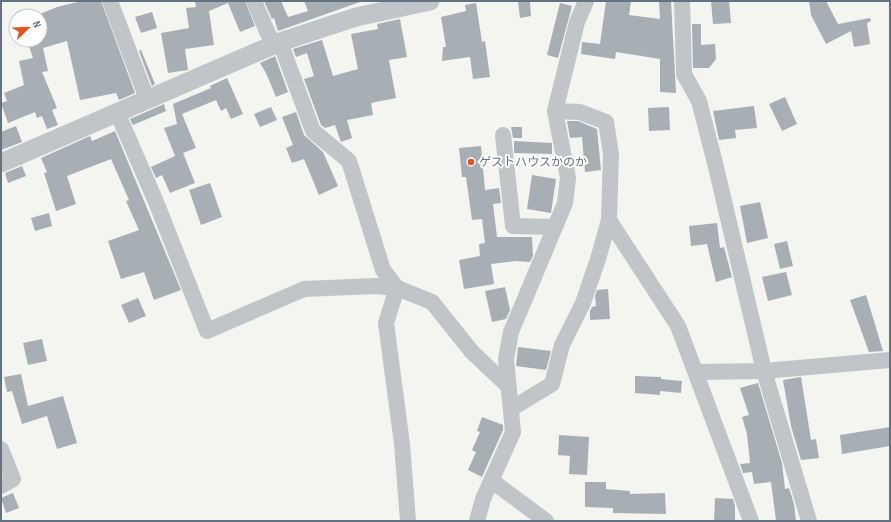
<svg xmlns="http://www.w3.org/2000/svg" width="891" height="522" font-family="'Sofia Sans Condensed','Noto Sans JP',sans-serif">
<rect width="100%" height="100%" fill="#f4f4f0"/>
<g fill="#a7afb5">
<polygon points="82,1 101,1 135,93 119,100 116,93 80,100 67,41 43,48 48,71 42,72 57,108 52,110 58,125 47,129 42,116 37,118 35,112 8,123 1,103 7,101 4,93 24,85 19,61 33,58 27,40 40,40 40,14 57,7"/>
<polygon points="195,1 245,1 255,26 240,32 228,3 209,11 214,45 185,49 188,70 168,73 161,33 189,28 186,8 196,7"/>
<polygon points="264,1 281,1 288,17 308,11 304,1 360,2 278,31 274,18 272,19"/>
<polygon points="518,1 530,1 531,16 520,18"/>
<polygon points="606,1 631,1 629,15 660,19 659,1 671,1 676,93 660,92 660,59 616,52 615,59 581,54 582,42 600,44"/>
<polygon points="711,1 729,1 731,23 713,24"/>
<polygon points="809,1 826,1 838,24 870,18 871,21 867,23 870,44 854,47 851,31 826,44 811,15"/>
<polygon points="476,3 482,42 485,41 490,77 473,79 470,57 442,61 443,47 446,47 441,17 466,11 465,5"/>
<polygon points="560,3 572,6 558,58 547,55"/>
<polygon points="152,12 157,28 141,33 135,17"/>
<polygon points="400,19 407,57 389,60 396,98 371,103 373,115 347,120 352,138 341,142 335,125 325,128 321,125 304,79 314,76 307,53 296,57 293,49 322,40 333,76 358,69 351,34 378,29 377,24"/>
<polygon points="692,24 701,24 701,45 715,44 716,59 709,68 693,68"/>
<polygon points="141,50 155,84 152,86 139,51"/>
<polygon points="275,56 288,92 276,97 266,73 260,63"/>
<polygon points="227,78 243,114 231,119 226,108 221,111 216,100 182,114 196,148 183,153 195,183 170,193 162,175 156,178 151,167 175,156 164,128 177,124 173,104 211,88 210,86"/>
<polygon points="785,97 797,124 782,131 769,104"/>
<polygon points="164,104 166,111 133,125 130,119"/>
<polygon points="754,106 757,128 735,130 736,138 719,140 713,111"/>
<polygon points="271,107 277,120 260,127 254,114"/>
<polygon points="669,107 670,130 649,131 648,108"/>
<polygon points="296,112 304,135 323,152 338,186 319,195 304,159 292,163 286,148 293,145 282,117"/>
<polygon points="567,121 578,121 597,129 601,170 585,172 582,137 570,138"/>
<polygon points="16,126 22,142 1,150 1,132"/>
<polygon points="511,127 522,127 522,138 513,138"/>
<polygon points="115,131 181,290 154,300 144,272 121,279 108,241 139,230 126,201 129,200 111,159 67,176 76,204 56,211 44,173 47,172 41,158 90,136 92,141"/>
<polygon points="514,141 552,143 552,154 514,153"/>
<polygon points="481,146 485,190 499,188 501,203 493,204 497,237 532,237 533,256 530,262 516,261 491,264 494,284 464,289 459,260 480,256 479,244 485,243 482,219 472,220 466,177 462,177 459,148"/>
<polygon points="22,166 26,176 8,183 5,173"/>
<polygon points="532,175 556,179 551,213 527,209"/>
<polygon points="210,183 222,217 201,225 189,190"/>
<polygon points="760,202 768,238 747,243 740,206"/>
<polygon points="49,213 52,226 35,231 31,218"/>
<polygon points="717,223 720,248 724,247 732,277 716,282 707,244 691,246 689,226"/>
<polygon points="787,241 793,266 780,269 774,244"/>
<polygon points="786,272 792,295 768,301 762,277"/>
<polygon points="505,287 510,310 506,319 492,322 485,291"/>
<polygon points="608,289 610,319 590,320 590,311 592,307 596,306 595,296 597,290"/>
<polygon points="866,295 874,321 883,351 869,352 850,300"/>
<polygon points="138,298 146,316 129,323 121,305"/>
<polygon points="42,339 47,361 28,365 23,343"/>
<polygon points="518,347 551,351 546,370 516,366"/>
<polygon points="21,374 28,406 63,396 77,443 57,449 47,416 22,424 12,391 7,392 4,377"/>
<polygon points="635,376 661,377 661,379 682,381 681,393 660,391 660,395 635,393"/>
<polygon points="801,377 811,440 816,439 819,458 801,460 791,426 783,380"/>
<polygon points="758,383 782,463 785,489 789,488 794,504 796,521 776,521 771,482 754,484 752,472 743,473 740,464 750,463 747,434 742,417 749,415 740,388"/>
<polygon points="482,417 503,425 503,430 482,477 468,470 476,452 472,450 480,432 477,431"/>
<polygon points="890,427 890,446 842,454 840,435"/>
<polygon points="559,435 589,437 587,475 569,474 570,456 558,455"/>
<polygon points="585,482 606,482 606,489 630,491 630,494 665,493 666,514 613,513 613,508 585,507"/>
<polygon points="13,493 19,508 6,513 1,498"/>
<polygon points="715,498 733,499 735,506 735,521 714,521"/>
</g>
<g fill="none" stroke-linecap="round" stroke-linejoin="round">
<g stroke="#c1c5c8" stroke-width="16">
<polyline points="110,1 147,99"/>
<polyline points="254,1 273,45"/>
<polyline points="682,1 684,74 699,101 715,163 764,371 809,521"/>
<polyline points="280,42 313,131 349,161 383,270 397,288 386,323 402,444 408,521"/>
<polyline points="117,112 156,202 207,331 304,289 375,286 397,288 432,302 472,352 508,386"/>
<polyline points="503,135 513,226 555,227"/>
<polyline points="609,220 678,326 751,521"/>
<polyline points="696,372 764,371 890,360"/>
<polyline points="511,409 552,384 562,345 583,303 598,259 609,220 611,154 606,122 580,112 555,111"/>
<polyline points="1,449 13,479 1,486"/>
<polyline points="492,481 546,521"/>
<polyline points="477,521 483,499 513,432 506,359 511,332 565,203 568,178 555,111 577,22 586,1"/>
</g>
<polyline stroke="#c1c5c8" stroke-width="19" points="1,163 280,42 356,17 430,1"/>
</g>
<circle fill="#e15523" stroke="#fff" stroke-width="1.5" cx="471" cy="162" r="4"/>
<g text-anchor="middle" stroke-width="4" stroke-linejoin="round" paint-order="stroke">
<g font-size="12" fill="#637381" stroke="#fff" text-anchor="start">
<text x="479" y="166">ゲストハウスかのか</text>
</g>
</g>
<rect width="891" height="522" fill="none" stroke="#637381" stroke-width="4"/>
<g transform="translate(28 28) rotate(67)"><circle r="19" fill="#ffffff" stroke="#c1c7cd"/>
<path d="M0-3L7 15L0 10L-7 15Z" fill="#e15523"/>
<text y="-6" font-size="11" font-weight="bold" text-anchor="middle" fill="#637381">N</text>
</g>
</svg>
